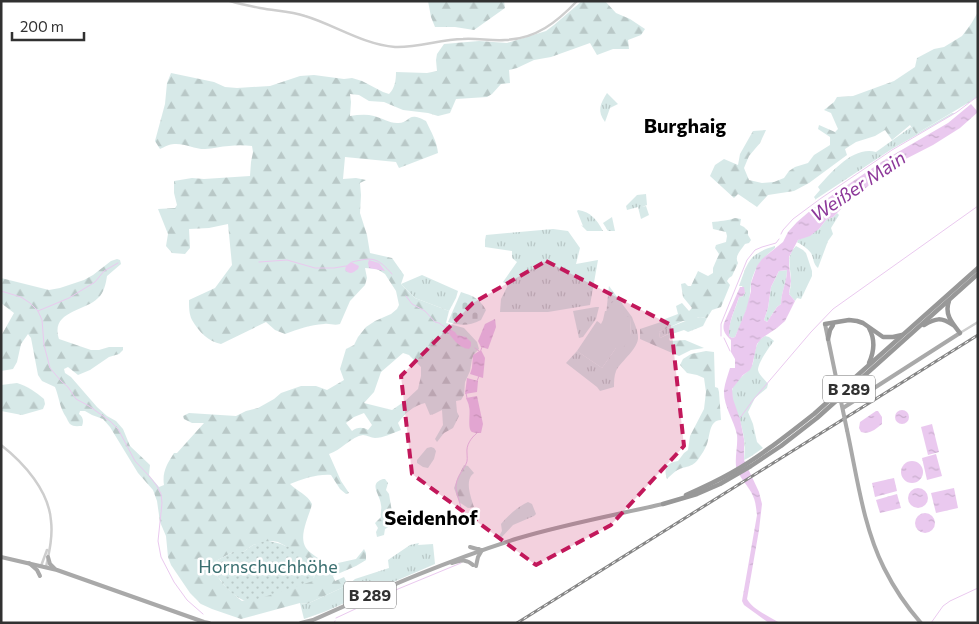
<svg xmlns="http://www.w3.org/2000/svg" width="979" height="624" font-family="Commissioner,sans-serif">
<defs>
<pattern id="grass-tufts" width="24" height="20" patternUnits="userSpaceOnUse" patternTransform="scale(1.25)"><rect width="24" height="20" fill="#d7e9e8"/><path d="M3 7l-1-3M5 7V3M7 7l1-3M15 17l-1-3M17 17v-4M19 17l1-3" fill="none" stroke="#b9c8c7"/></pattern>
<pattern id="forest-firs" width="22" height="20" patternUnits="userSpaceOnUse" patternTransform="scale(1.25)"><rect width="22" height="20" fill="#d7e9e8"/><path d="M5 1l3.5 6h-7zM16 11l3.5 6h-7z" fill="#b9c8c7"/></pattern>
<pattern id="cemetery-stones" width="16" height="16" patternUnits="userSpaceOnUse" patternTransform="scale(1.25)"><rect width="16" height="16" fill="#d7e9e8"/><path d="M2 7V4a2 2 0 0 1 4 0v3zM10 15v-3a2 2 0 0 1 4 0v3z" fill="#b9c8c7"/></pattern>
<pattern id="park-dots" width="8" height="8" patternUnits="userSpaceOnUse" patternTransform="scale(1.25)"><rect width="8" height="8" fill="#d7e9e8"/><path d="M2 2h.1M6 6h.1" fill="none" stroke="#b9c8c7" stroke-width="1.8" stroke-linecap="round"/></pattern>
<pattern id="water-ripples" width="26" height="14" patternUnits="userSpaceOnUse" patternTransform="scale(1.25)"><rect width="26" height="14" fill="#eac9ef"/><path d="M2 4q2-2 4 0t4 0M15 11q2-2 4 0t4 0" fill="none" stroke="#c9adcd"/></pattern>
</defs>
<rect width="100%" height="100%" fill="#fff"/>
<g fill="url(#grass-tufts)">
<path d="M607 93 618 104 610 108 605 122C597 111 600 104 607 93Z"/>
<path d="M952 113H955L892 149 816 199V200L814 197 820 190 818 187C832 172 853 146 876 152L911 127 916 134Z"/>
<polygon points="646,194 647,205 642,207 646,206 649,215 641,219 638,207 627,210 626,206 637,195"/>
<path d="M578 210C591 212 597 220 603 231H587L581 225 583 226 577 211Z"/>
<path d="M837 213 839 215 831 228 833 234 828 241 818 268C813 264 814 259 811 253 807 248 802 245 797 242L798 240 819 229 826 220 833 217Z"/>
<polygon points="612,217 615,231 608,231 603,223"/>
<polygon points="553,229 568,231 580,248 576,264 598,260 590,305 548,312 500,312 501,299 508,285 503,282 517,262 512,258 512,251 485,247 485,240 486,235"/>
<path d="M775 246V248C762 259 755 266 751 283 750 292 750 302 746 311 743 320 739 328 735 337L732 338 729 336C728 322 735 311 739 297L743 296 745 293 742 286H739C748 262 748 254 775 246Z"/>
<path d="M796 246 803 250 806 253 812 271V276L801 299 797 298 795 301 789 294C790 290 791 285 791 281 791 268 785 256 796 246Z"/>
<path d="M787 270C787 282 781 293 781 304L777 307 767 322 764 320 768 308 771 287 779 271Z"/>
<polygon points="422,275 458,291 456,298 449,311 415,298 401,284"/>
<polygon points="596,307 599,307 596,319 583,337 579,338 573,311"/>
<path d="M630 317H632C634 323 638 330 638 337 639 348 621 361 616 371 614 376 614 382 614 387L600 391 597 387 566 363 577 351 602 368 616 348 631 334Z"/>
<path d="M700 317 707 318 703 326 688 332 684 330 672 334 670 333 660 338 659 332C672 326 686 320 700 317Z"/>
<path d="M765 336 769 337 774 341C769 347 758 363 758 370 759 375 765 380 768 384L767 388 755 398 748 412 753 424 757 442 763 448 750 457 744 460C745 449 745 439 742 429 740 416 731 404 732 391 734 379 749 374 753 363 755 353 755 341 765 336Z"/>
<path d="M528 502 532 504 536 514 534 516 513 525 501 538 499 536 502 531 501 524C509 515 517 507 528 502Z"/>
<polygon points="419,543 418,545 433,544 435,564 324,612 304,619 300,603 307,604 348,585 355,579 389,568 388,560 410,545"/>
</g>
<g fill="url(#forest-firs)" fill-rule="evenodd">
<polygon points="428,1 504,1 505,8 474,30 455,27 435,27 431,17"/>
<path d="M582 1H605L616 13 630 19 645 29 641 35 628 40 629 49H613L597 55 590 43 551 57 534 60 517 68 509 70 510 83 501 84 492 94 487 97 456 99 450 113 438 116 428 113 403 110 384 102 369 101 359 95 350 94 351 102 350 116C358 115 366 114 374 116 382 118 389 123 397 123 411 124 406 110 426 121 431 132 437 141 438 153L399 168 396 162 345 157 343 179 356 178 366 180 360 183 361 195 360 213 367 235 370 253 392 258 404 275 401 284 415 298 449 311 446 323 464 328 477 342 479 349 474 354 472 359 470 371 465 382 464 395 461 400 456 401 457 412 459 416 453 428 444 433 437 442 435 439 443 425 442 410 434 414 430 415 425 403C413 406 405 413 398 423L401 430C393 433 383 438 375 438 371 438 367 435 363 435 352 436 340 451 329 454L341 481 349 493 346 494 340 489 331 475C317 474 303 479 290 484 298 492 307 494 312 504 309 517 298 536 306 548 309 553 323 561 329 565L356 559 364 549 366 553V560L356 566 333 576 335 581 344 577 348 585 307 604 300 603 241 619 212 609 201 604 190 593 171 565 168 557 166 536 160 522 157 501 153 490 138 473 110 427 103 419 92 415 85 411H80L79 414C83 417 84 421 82 426 78 426 73 427 70 424 69 423 67 419 66 417 60 409 59 397 55 387L42 381 38 375 31 338 28 334 21 344 17 362 13 369 1 371V336L14 313 1 303V278L49 290 60 288 84 280 93 275 111 261 117 259 120 260 121 264 107 276C106 283 104 293 98 298 84 312 50 311 59 339L91 350H99L109 347H123V350L119 354 109 357 90 370 78 375 68 367 64 369 65 373 71 377 97 407 107 416 116 421 123 429 130 446 150 465 149 475 159 487 164 485C162 472 167 464 174 453H177L204 423H192L184 419 183 416 189 413 236 416 246 411 258 408 274 399 281 393 301 386H316L327 390 344 380 340 369 346 349 354 345 358 337 366 327 375 321 391 314 397 309 399 305 396 291 385 274 377 269 365 268 367 278 365 285 350 301 340 324C334 326 330 323 324 324 310 325 298 329 285 334L275 330 266 322 221 344C209 342 198 331 192 320 189 314 189 307 189 300L215 288 232 265 228 224 209 228 189 229 190 248 185 254 172 253 166 246 168 234 158 209 175 208 177 205 174 193V181L192 178 204 179 250 176 251 162 253 152 252 146C244 145 236 145 229 146 221 146 213 149 205 149 194 149 184 143 174 144 170 144 164 147 160 149L155 141 165 104 167 83 171 73 214 82 225 87 237 88 270 86 300 76 314 75 344 79 352 78 362 81 383 92 389 94C395 88 396 80 396 72L427 73 437 71 436 60 437 54 444 44 479 41 507 43 546 31 554 25ZM403 353 409 355 421 367V376L418 389 405 401 392 410 364 403 374 392 381 372ZM364 413 372 425 368 430C363 427 357 427 352 431L346 423 354 417ZM272 541 278 542 295 551 310 560 315 572 314 578 242 601C226 588 220 582 210 564L233 552H243L253 545Z"/>
<polygon points="978,12 978,97 916,134 910,125 892,140 885,130 875,136 856,142 845,149 847,155 809,183 794,191 768,195 757,207 738,194 734,198 710,176 715,165 724,159 738,165 740,154 753,131 766,130 760,143 749,156 744,168 749,180 762,183 774,182 784,178 789,171 795,167 808,163 814,155 830,145 830,137 818,129 819,125 835,132 838,129 831,113 824,110 834,102 837,97 853,96 894,81 915,67 917,58 934,49 944,47 962,36 971,24"/>
<path d="M735 218 741 219 740 225 744 227 748 231V235L751 240 749 243 745 244C741 250 734 256 738 263L732 276 729 278 727 281 730 285 721 307 712 310 707 318 699 317 690 321H683L659 332 660 338 671 333 672 334 669 339 670 341 685 340 704 348 691 350 679 356 640 339V329L664 321 665 319 678 314 676 306 682 303 689 311 692 308 683 297 681 284 685 283 688 286H691L698 271 708 276 713 273V268L719 254 715 248 716 245 726 242 727 236 726 232 713 229 712 222C720 221 727 221 735 218Z"/>
<path d="M706 351 714 352 715 387 718 388 719 392 721 420C709 420 710 436 707 444 705 449 702 454 699 458 692 469 685 465 676 471 673 473 670 476 667 479 663 467 667 463 678 461L684 453 688 450 690 436 704 409 706 392 704 378 697 375 687 373 680 365 683 359 691 354Z"/>
<path d="M17 383C27 386 36 392 44 399L45 404 43 409 22 415 1 411V385Z"/>
<path d="M464 465 468 466 474 473C464 480 471 497 474 507L468 508 459 502 454 488 458 477Z"/>
<path d="M383 479H385L388 483 386 490 389 494 394 524 385 529 384 535 377 537 376 532 378 528 375 523 381 517C380 513 382 509 381 505 380 494 368 484 383 479Z"/>
</g>
<path fill="url(#cemetery-stones)" d="M461 292C473 296 479 298 486 310L481 320C468 326 462 326 448 322Z"/>
<g fill="url(#park-dots)">
<polygon points="609,286 632,317 625,320 606,315"/>
<path d="M265 541C280 541 304 553 314 564 313 570 315 575 313 581L249 602C231 598 219 579 210 564L233 552H243L253 545Z"/>
</g>
<g fill="#d7e9e8">
<polygon points="617,299 627,312 622,315 630,317 631,337 621,351 616,348 602,368 577,351 597,321 601,324 603,320 605,311 612,311 609,309 610,304"/>
<polygon points="431,447 434,448 436,451 434,459 428,468 423,467 417,463 417,460 427,448"/>
</g>
<g fill="url(#water-ripples)" fill-rule="evenodd">
<path d="M971 104 978 112 960 128 933 145 894 165 846 204 833 217 826 220 819 229 810 236 798 240 789 257V265L791 281 789 294 795 301 785 321 777 328 762 338 757 344 752 366 750 370 743 375 732 389 733 399 740 419 744 439V460L759 492 762 504 759 530 747 599C752 609 770 617 780 623H769L744 605 742 601 757 515C756 509 756 502 753 496 749 486 738 477 736 466 735 456 738 445 737 435 734 420 723 406 724 390 725 382 728 375 730 368H735V359L731 352V340C726 335 722 331 724 323L740 287H744L745 293 743 296 739 297C734 313 729 319 729 336L732 338 735 337 746 310 751 291V283L757 266 762 259 783 242 788 232 797 222 811 210 831 196 886 159 948 123ZM787 270C787 282 781 292 781 304L777 307 767 322 764 320 768 308 771 287 779 271Z"/>
<polygon points="369,260 379,263 385,271 369,268 368,263"/>
<path d="M351 262 359 266 358 269C353 273 350 275 345 270L346 266Z"/>
<polygon points="495,319 496,327 488,349 481,347 478,341 485,324"/>
<path d="M447 327 455 332 457 335 466 337 471 342V346L469 349C458 348 452 337 445 329Z"/>
<polygon points="481,350 485,358 483,378 470,374 472,368 473,355"/>
<polygon points="467,378 478,381 477,392 465,394"/>
<path d="M477 396 483 424 481 433C479 433 474 433 472 432 467 429 471 412 469 407 469 404 467 401 466 398Z"/>
<circle cx="902" cy="417" r="7"/>
<path d="M876 411H878L882 417V424C876 429 869 435 861 432L859 428 860 422Z"/>
<polygon points="932,424 939,452 928,455 921,427"/>
<polygon points="936,454 942,476 927,480 922,458"/>
<circle cx="912" cy="472" r="11"/>
<polygon points="894,478 897,491 875,497 872,483"/>
<circle cx="918" cy="498" r="10"/>
<polygon points="954,488 958,508 936,513 931,493"/>
<polygon points="897,494 901,508 880,513 876,500"/>
<circle cx="925" cy="523" r="10"/>
</g>
<g fill="none" stroke-linecap="round" stroke-linejoin="round">
<g stroke="#eac9ef" stroke-width="1">
<polyline points="781,234 783,230 793,219 820,199 892,150 957,112 978,96"/>
<polyline points="259,262 287,260 315,268 334,268 346,266"/>
<path d="M352 262C373 257 377 257 392 274"/>
<polyline points="1,291 21,297 30,303 38,311 42,320 44,345 50,368 61,381 68,387 76,399 89,406 110,421 118,429 135,461 150,477 157,486 161,494 162,503 158,541 161,557 174,582 187,600 203,614"/>
<polyline points="406,296 412,304 425,311 435,322 439,323 446,328"/>
<polyline points="38,311 69,298 95,282 104,271 118,263"/>
<polyline points="721,336 721,324 747,260 755,250 762,247 776,243 779,239"/>
<polyline points="724,338 730,351"/>
<polyline points="475,348 479,351"/>
<polyline points="481,350 482,347"/>
<polyline points="477,381 479,376"/>
<polyline points="466,393 467,398"/>
<polyline points="740,418 753,400 811,332 833,309 978,206"/>
<path d="M462 520C463 509 458 499 456 489 455 479 462 472 466 464 468 460 467 457 467 453 466 445 471 438 477 433"/>
<polyline points="336,618 398,589 461,563"/>
<polyline points="334,623 335,621"/>
<polyline points="931,623 943,606 950,601 978,588"/>
</g>
<g stroke="#cecece" stroke-width="2.5">
<path d="M230 1C240 4 250 6 260 8 275 11 290 11 305 16 335 25 362 44 395 47 418 48 441 39 463 39 477 38 491 41 505 40 536 39 557 22 577 1"/>
<polyline points="960,333 978,322"/>
<path d="M1 445C24 463 49 491 51 521 53 536 49 553 46 567"/>
<polyline points="41,566 47,550"/>
</g>
<g stroke="#a9a9a9" stroke-width="4">
<polyline points="825,324 838,387"/>
<polyline points="843,408 960,333"/>
<path d="M847 430C857 476 863 526 884 568 894 588 906 606 921 623"/>
<polyline points="470,547 477,549 479,549"/>
<polyline points="1,557 57,570 204,622 209,623"/>
<polyline points="48,557 50,564 55,569"/>
<polyline points="29,563 37,570 40,576"/>
<path d="M452 563C460 561 466 558 473 565"/>
<polyline points="476,566 478,557 482,550"/>
<path d="M301 623 313 620C381 590 448 560 519 538 566 524 615 515 663 504"/>
</g>
<g stroke="#989898" stroke-width="4.5">
<path d="M949 301C944 314 952 323 960 333"/>
<polyline points="825,324 849,320 857,321 863,323 883,337 893,337 902,335"/>
<path d="M924 325C936 318 941 317 953 325"/>
<polyline points="828,339 830,330 833,325"/>
<path d="M869 363C874 352 875 339 869 328"/>
<path d="M686 495C702 488 717 481 731 473 761 456 787 435 814 414L978 268"/>
<polyline points="663,504 697,494 720,484 751,466 781,446 817,418 978,274"/>
</g>
<defs>
<polyline id="rail" points="517,623 978,335"/>
</defs>
<use href="#rail" stroke="#868686" stroke-width="3"/>
<use href="#rail" stroke="#fff" stroke-width="1" stroke-dasharray="4" stroke-linecap="butt"/>
<polyline stroke="#a9a9a9" stroke-width="4" points="838,387 847,430"/>
</g>
<path fill="#c2185b" fill-opacity="0.2" stroke="#c2185b" stroke-width="4" stroke-dasharray="10 6" stroke-linejoin="round" d="M546 261 671 325 684 446 611 525 536 565 412 474 401 376 473 303Z"/>
<g text-anchor="middle" stroke-width="5" stroke-linejoin="round" paint-order="stroke">
<g fill="#fff" stroke="#6f6f6f" stroke-width="1">
<rect x="823" y="375.5" width="52" height="27" rx="4"/>
<rect x="344" y="581.5" width="52" height="27" rx="4"/>
</g>
<g font-size="16" font-weight="bold" fill="#313131">
<text x="849" y="395">B 289</text>
<text x="370" y="601">B 289</text>
</g>
<g font-size="18" fill="#3a6f70" stroke="#fff">
<text x="268" y="573">Hornschuchhöhe</text>
</g>
<g font-size="19" font-style="italic" fill="#8d389a" stroke="#fff">
<text transform="translate(858 186) rotate(-34)" y="7">Weißer Main</text>
</g>
<g font-size="20" font-weight="bold" fill="#000" stroke="#fff">
<text x="685" y="133">Burghaig</text>
<text x="431" y="525">Seidenhof</text>
</g>
</g>
<rect width="979" height="624" fill="none" stroke="#313131" stroke-width="5"/>
<path d="M12 32v8h72v-8" fill="none" stroke="#313131" stroke-width="2.5"/>
<text x="20" y="32" font-size="15" fill="#313131" stroke="#ffffff" stroke-width="4" paint-order="stroke">200 m</text>
</svg>
